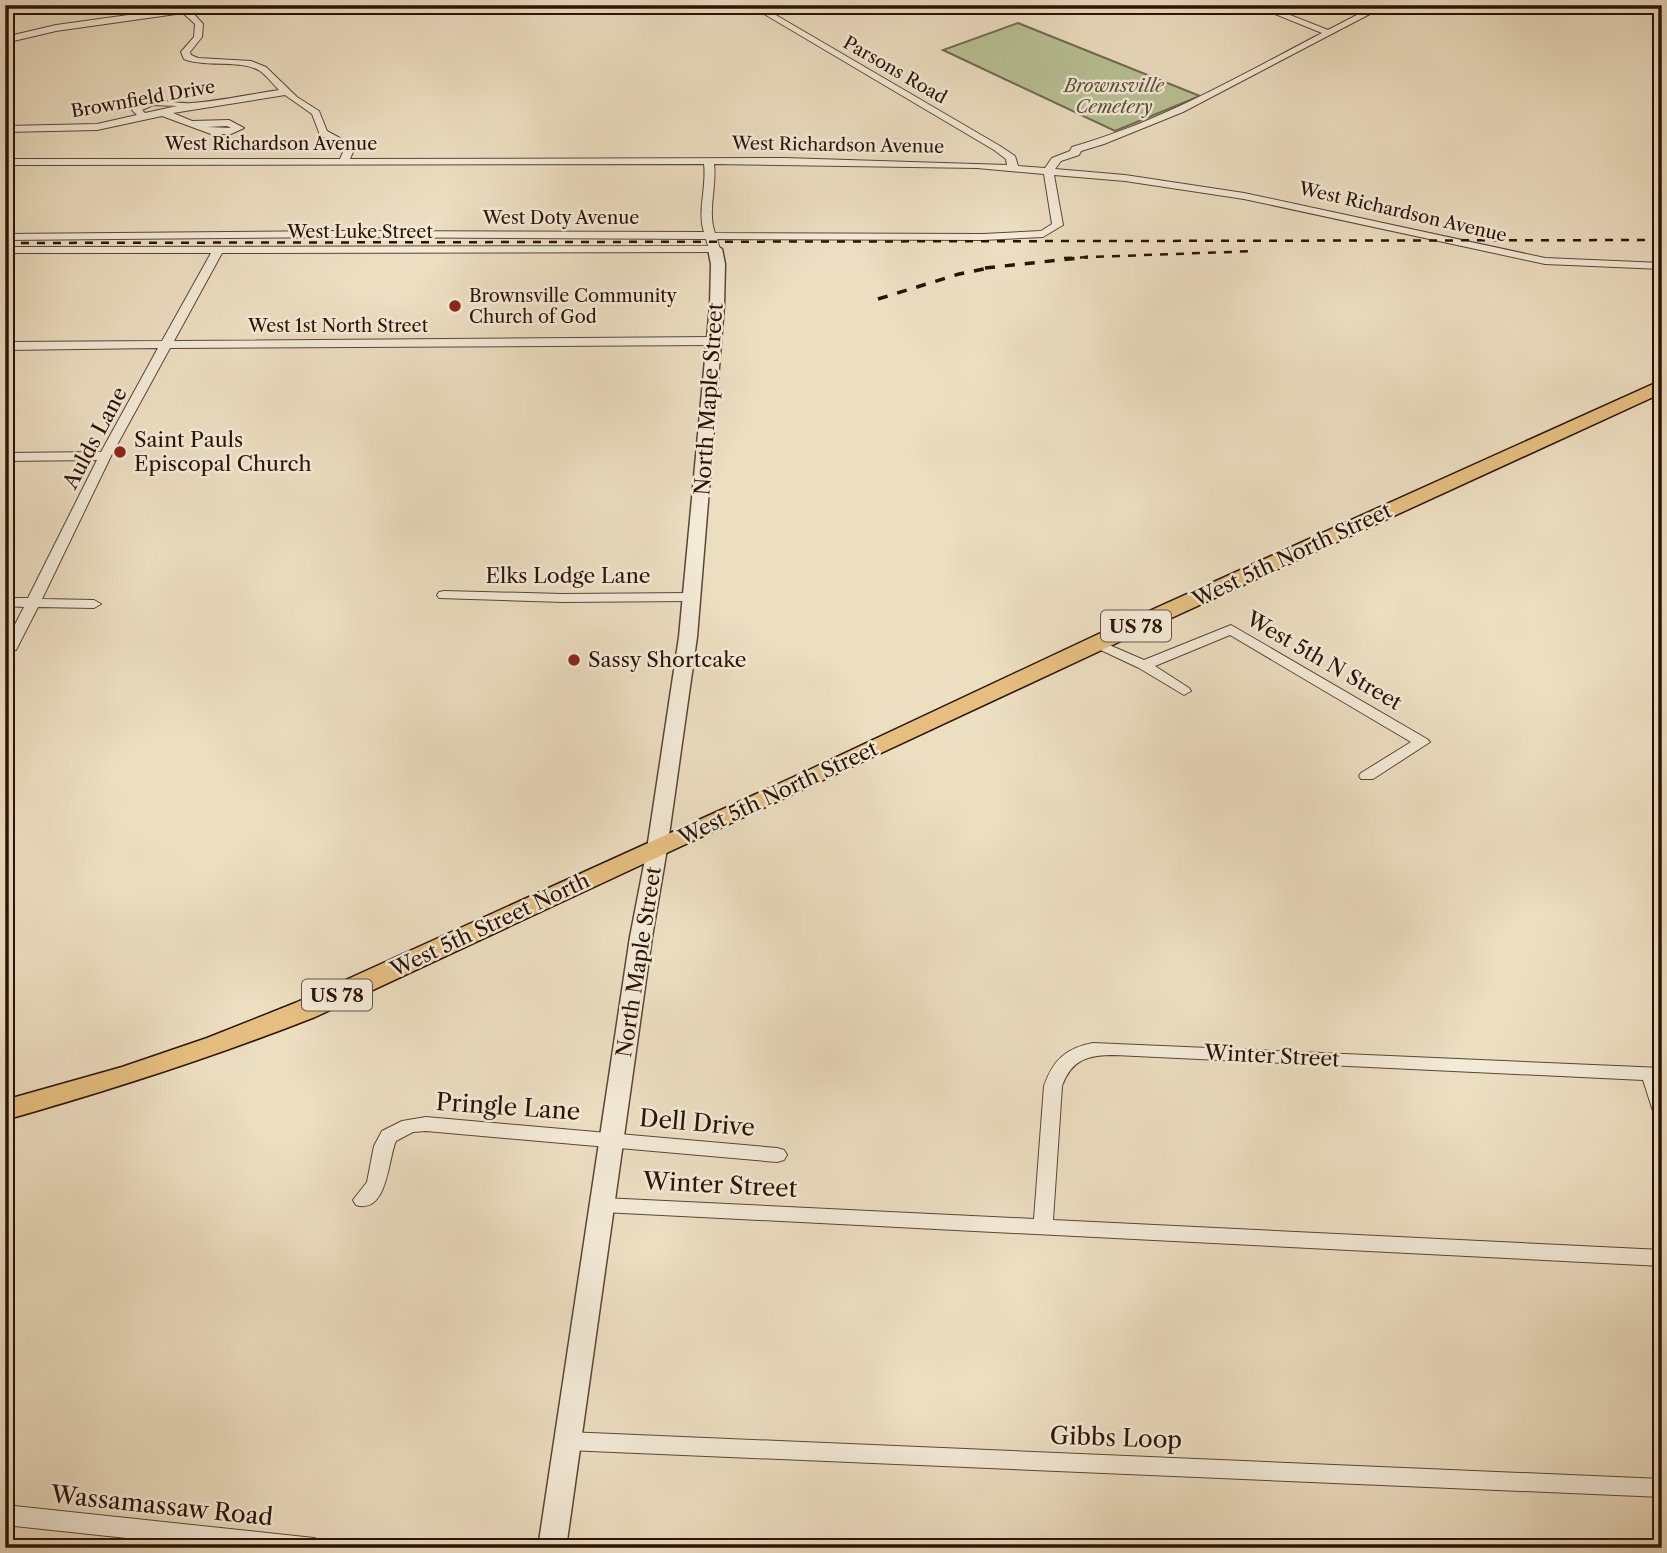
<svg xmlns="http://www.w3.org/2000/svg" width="1667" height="1553" font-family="'Libre Caslon Text',serif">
<rect width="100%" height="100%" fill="#ecdec1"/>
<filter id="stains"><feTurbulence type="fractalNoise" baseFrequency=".00286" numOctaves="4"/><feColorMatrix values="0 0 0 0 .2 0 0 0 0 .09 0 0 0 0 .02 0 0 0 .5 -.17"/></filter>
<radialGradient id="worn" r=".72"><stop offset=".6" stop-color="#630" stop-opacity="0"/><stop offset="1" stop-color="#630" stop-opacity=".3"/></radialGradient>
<polygon fill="#b7c194" stroke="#706a4d" stroke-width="2" points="1018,23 1200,96 1115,131 943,50"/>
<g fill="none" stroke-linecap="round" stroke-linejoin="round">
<defs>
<g id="minor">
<path d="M177 5H186L203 24 202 37 190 52 191 55 198 58 251 61 266 67 297 97 319 111 327 131 349 143 353 152 350 159 784 158 1007 165 1006 159 994 150 749 5H791L769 11 1000 146 1015 156 1018 166 1045 168 1052 158 1070 151 1072 147C1161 122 1241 75 1322 33L1253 5H1265L1328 30 1376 5H1387L1183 112 1104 144 1081 151 1079 155 1061 161 1055 169 1125 175 1244 193 1545 258 1662 263V269L1545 264 1244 199 1125 181 1054 175 1063 225 1043 237 983 240 717 239 720 249 715 252 222 253 174 341 714 337 720 341 714 345 170 348 111 456 42 599 94 600 101 604 94 608 38 607 16 650H6L5 644 24 607 5 606V598H28L97 460 5 461V453L101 452 158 348 5 350V342L162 341 211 253H5V247L708 246 706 239 343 237 5 240V234L343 231 704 232C697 211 707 187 704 164L5 165V159H340L343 152 342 147 320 135 312 114 285 95 173 113 192 121 229 120 244 128 231 134H211L162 116 97 130 5 132V126L97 124 137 115 132 110 134 108C153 93 171 105 192 103 221 101 250 94 279 90 273 84 267 76 260 71 241 59 206 68 184 59L181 52 194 37 195 24 183 13 56 31 5 43V37L56 25 179 8ZM153 105 177 106 145 113 142 110ZM227 126 231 128 207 127ZM714 164 977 168 1044 174 1052 224 1041 231 983 234 715 233C707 211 717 187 714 164Z"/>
<polygon points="444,591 563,594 692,593 699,597 692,601 563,602 439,598 437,595 439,592"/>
<polygon points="1231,625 1427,739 1430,742 1373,779 1361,779 1359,776 1361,773 1411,742 1230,635 1155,666 1189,688 1191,691 1184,695 1139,668 1088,644 1090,641 1100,641 1144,660"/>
<path d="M1093 1043 1662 1068V1118L1655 1116 1653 1111 1643 1080 1115 1055C1088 1055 1072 1059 1062 1086L1053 1220 1662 1250V1266L603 1212 596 1210 593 1205 596 1200 603 1198 1034 1219 1044 1086C1053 1060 1066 1048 1093 1043Z"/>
<path d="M426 1117 777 1148 784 1150 787 1155 784 1160 777 1162 426 1131 413 1132 396 1141C388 1158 388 1215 356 1205L353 1200 367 1182 374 1146 382 1131 402 1121Z"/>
<polygon points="567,1432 1662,1479 1662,1497 567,1450 559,1447 556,1441 559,1435"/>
<polygon points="5,1505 314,1538 322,1541 325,1548 220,1548 5,1525"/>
</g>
<polygon id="tertiary" points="715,245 722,249 725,264 724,306 697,637 667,849 652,937 566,1548 538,1548 630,937 647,849 679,637 710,306 711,264 708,249"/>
<path id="primary" d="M1662 380V393L1121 641 315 1017C213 1057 111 1090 5 1120V1100L122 1067 207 1038 295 1003 809 770 1105 631Z"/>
</defs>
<use href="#minor" stroke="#5a4635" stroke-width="2"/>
<use href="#tertiary" stroke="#5a4635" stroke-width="3"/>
<use href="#primary" stroke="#2a1306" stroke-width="3"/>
<use href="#minor" fill="#f3ead7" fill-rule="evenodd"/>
<use href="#tertiary" fill="#f3ead7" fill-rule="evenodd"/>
<use href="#primary" fill="#e6bf80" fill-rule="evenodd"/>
<g stroke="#2a1306" stroke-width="2.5" stroke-dasharray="8 8" stroke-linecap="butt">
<polyline points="5,243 1662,240"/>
<polyline points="1064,258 1256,251"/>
</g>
<g stroke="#2a1306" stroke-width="3.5" stroke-dasharray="10 10" stroke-linecap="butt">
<polyline points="985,268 1088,257"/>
<polyline points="878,299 959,274 993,267"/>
</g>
</g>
<g fill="#8f2418" stroke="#f3ead7" stroke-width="2.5">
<circle cx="455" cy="306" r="7"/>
<circle cx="120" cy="452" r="7"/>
<circle cx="574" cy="660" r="7"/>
</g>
<g text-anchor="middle" stroke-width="5" stroke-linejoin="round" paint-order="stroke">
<g font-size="18" fill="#2a1306" stroke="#f3ead7">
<text transform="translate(895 70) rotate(30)" y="6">Parsons Road</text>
<text transform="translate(143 99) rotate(-10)" y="6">Brownfield Drive</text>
<text x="271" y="150">West Richardson Avenue</text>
<text transform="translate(838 145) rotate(1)" y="6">West Richardson Avenue</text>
<text transform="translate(1403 212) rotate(13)" y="6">West Richardson Avenue</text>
<text x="561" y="224">West Doty Avenue</text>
<text x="360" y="238">West Luke Street</text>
<text x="338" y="332">West 1st North Street</text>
</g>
<g font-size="18" font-style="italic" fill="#5b5038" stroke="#f3ead7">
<text x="1114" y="92">Brownsville<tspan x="1114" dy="21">Cemetery</tspan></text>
</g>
<g font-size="18" fill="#2a1306" stroke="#f3ead7" text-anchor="start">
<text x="469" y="302">Brownsville Community<tspan x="469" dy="21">Church of God</tspan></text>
</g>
<g fill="#f3ead7" stroke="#665445" stroke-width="2">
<rect x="1101" y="610.5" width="70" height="31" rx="5"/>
<rect x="302" y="979.5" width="70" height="31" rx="5"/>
</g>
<g font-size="19" font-weight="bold" fill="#2a1306">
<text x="1136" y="633">US 78</text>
<text x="337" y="1002">US 78</text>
</g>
<g font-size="21" fill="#2a1306" stroke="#f3ead7">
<text transform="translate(709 399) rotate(-86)" y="7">North Maple Street</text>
<text transform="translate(95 438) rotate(-62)" y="7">Aulds Lane</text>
<text transform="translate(1292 555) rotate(-25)" y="7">West 5th North Street</text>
<text x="568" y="583">Elks Lodge Lane</text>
<text transform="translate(1324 661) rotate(30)" y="7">West 5th N Street</text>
<text transform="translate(778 793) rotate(-25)" y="7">West 5th North Street</text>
<text transform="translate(490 925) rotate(-25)" y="7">West 5th Street North</text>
<text transform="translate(639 962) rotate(-81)" y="7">North Maple Street</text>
<text transform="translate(1272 1056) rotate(3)" y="7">Winter Street</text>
</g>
<g font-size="21" fill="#2a1306" stroke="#f3ead7" text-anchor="start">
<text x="134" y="447">Saint Pauls<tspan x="134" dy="24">Episcopal Church</tspan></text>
<text x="588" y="667">Sassy Shortcake</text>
</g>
<g font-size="24" fill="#2a1306" stroke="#f3ead7">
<text transform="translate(508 1107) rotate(4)" y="8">Pringle Lane</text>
<text transform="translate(697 1123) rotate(5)" y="8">Dell Drive</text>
<text transform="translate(720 1185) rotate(3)" y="8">Winter Street</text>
<text transform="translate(1116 1438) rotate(2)" y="8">Gibbs Loop</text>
<text transform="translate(162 1506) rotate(6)" y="8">Wassamassaw Road</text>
</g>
</g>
<rect width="1667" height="1553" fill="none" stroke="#ecdec1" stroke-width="28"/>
<rect x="7" y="7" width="1653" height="1539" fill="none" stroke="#2a1306" stroke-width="3.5"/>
<rect x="14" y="14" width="1639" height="1525" fill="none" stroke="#2a1306" stroke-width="2"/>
<rect width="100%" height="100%" filter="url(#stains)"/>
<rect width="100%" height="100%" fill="url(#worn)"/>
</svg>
